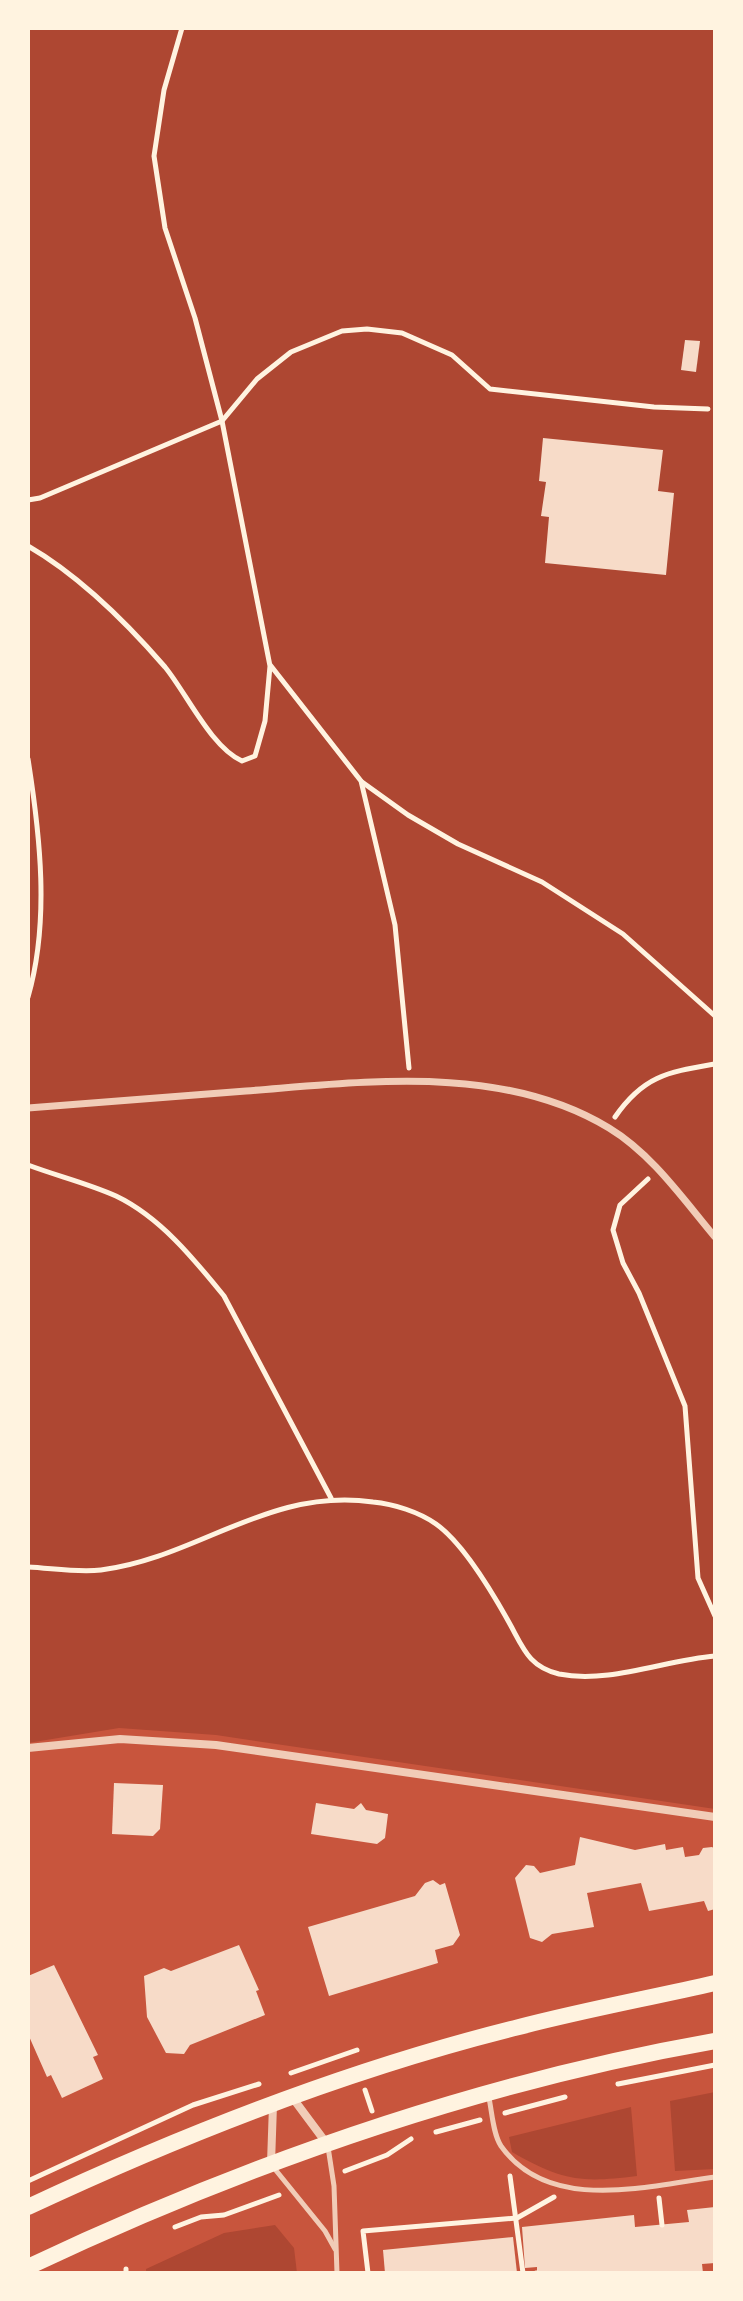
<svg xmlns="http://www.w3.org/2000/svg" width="743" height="2301" font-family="'Work Sans',sans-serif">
<rect width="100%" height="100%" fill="#c8553d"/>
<g fill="#ae4732">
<polygon points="28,28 715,28 715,1809 216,1735 119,1728 28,1743"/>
<polygon points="715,2092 715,2169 675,2171 670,2101"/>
<path d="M631 2107 637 2176C581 2183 562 2181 512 2152L509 2137Z"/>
<polygon points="275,2225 294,2248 297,2273 146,2273 146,2269 224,2233"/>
</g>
<g fill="#f7dbc8">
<polygon points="685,340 700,341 696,372 681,370"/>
<polygon points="543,438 663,450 658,491 674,493 666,575 545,563 549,517 541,516 546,482 539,481"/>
<polygon points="114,1783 163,1785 160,1829 153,1836 112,1834"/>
<polygon points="316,1803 354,1809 361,1803 366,1810 388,1814 385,1838 377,1844 311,1834"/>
<polygon points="580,1837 635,1850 665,1844 666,1850 683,1847 685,1857 699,1855 703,1848 712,1847 715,1849 715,1909 708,1911 704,1901 649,1911 641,1883 587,1893 594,1927 552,1934 542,1942 530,1938 515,1878 526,1865 534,1866 540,1873 575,1865"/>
<polygon points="433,1880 440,1885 445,1883 460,1935 453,1945 435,1950 438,1963 329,1996 308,1927 415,1896 425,1883"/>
<polygon points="239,1945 259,1990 256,1991 265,2015 190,2045 184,2054 166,2053 147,2017 144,1976 164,1968 171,1971"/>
<polygon points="54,1965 98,2055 93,2057 103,2079 62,2098 51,2075 47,2077 28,2034 28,1976"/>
<polygon points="715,2207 715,2263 702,2264 703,2273 537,2273 537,2267 525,2268 522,2227 634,2215 635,2227 689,2222 687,2210"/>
<polygon points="513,2237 517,2273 385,2273 383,2250"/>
</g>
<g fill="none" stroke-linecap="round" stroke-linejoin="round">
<g stroke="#fff3e0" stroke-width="5">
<polyline points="28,500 40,498 222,421 257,379 291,352 342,331 367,329 402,333 452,355 490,389 654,407 708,409"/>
<path d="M28 546C80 576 126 622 165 667 187 694 211 747 242 761L255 756 265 721 270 666 222 421 195 318 165 228 154 156 164 90 182 28"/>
<polyline points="271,666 361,781 395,925 409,1068"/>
<path d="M28 759C40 835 50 921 28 997"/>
<polyline points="362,782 408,815 458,844 542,882 623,934 715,1016"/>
<path d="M615 1117C644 1075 669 1072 715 1064"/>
<path d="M28 1165C57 1176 87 1183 116 1196 160 1217 194 1259 224 1296L331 1498"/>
<polyline points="648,1179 620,1205 613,1230 623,1263 639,1293 685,1406 698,1578 715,1616"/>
<path d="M28 1567C51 1568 78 1573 101 1570 197 1558 269 1487 373 1502 394 1504 419 1512 436 1524 463 1543 495 1597 511 1626 524 1650 530 1667 559 1674 609 1684 665 1660 715 1656"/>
<polyline points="291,2073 357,2050"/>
<polyline points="618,2084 715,2065"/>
<polyline points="365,2090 372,2111"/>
<polyline points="505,2113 565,2097"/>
<polyline points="436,2132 480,2120"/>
<polyline points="345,2171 387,2155 411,2139"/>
<polyline points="510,2176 523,2273"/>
<polyline points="28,2181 193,2105 259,2084"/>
<polyline points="659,2198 662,2225"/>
<polyline points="175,2227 201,2217 224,2215 279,2195"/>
<polyline points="126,2269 126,2273"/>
<polyline points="368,2273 363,2231 517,2218 554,2197"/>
<polyline points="536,2273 537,2273"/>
</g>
<g stroke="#f1ccb7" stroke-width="5">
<path d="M489 2098C492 2112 493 2134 501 2146 549 2214 647 2186 715 2177"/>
<polyline points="328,2147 334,2186 337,2273"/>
<polyline points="274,2168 325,2231 335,2249"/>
</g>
<path stroke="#f1ccb7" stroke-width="7" d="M28 1108C101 1102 174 1097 246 1091 365 1082 502 1063 609 1128 652 1154 683 1199 715 1237"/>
<g stroke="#f1ccb7" stroke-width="8">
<polyline points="28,1748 120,1739 216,1745 715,1817"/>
<polyline points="292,2097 327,2144"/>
<polyline points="271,2163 273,2105"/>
</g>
<g stroke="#fff3e0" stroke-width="16">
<path d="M28 2207C186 2133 349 2069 519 2027 584 2010 650 1998 715 1983"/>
<path d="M28 2267C246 2164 476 2083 715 2041"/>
</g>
</g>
<rect width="743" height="2301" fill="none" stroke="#fff3e0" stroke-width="60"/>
</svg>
